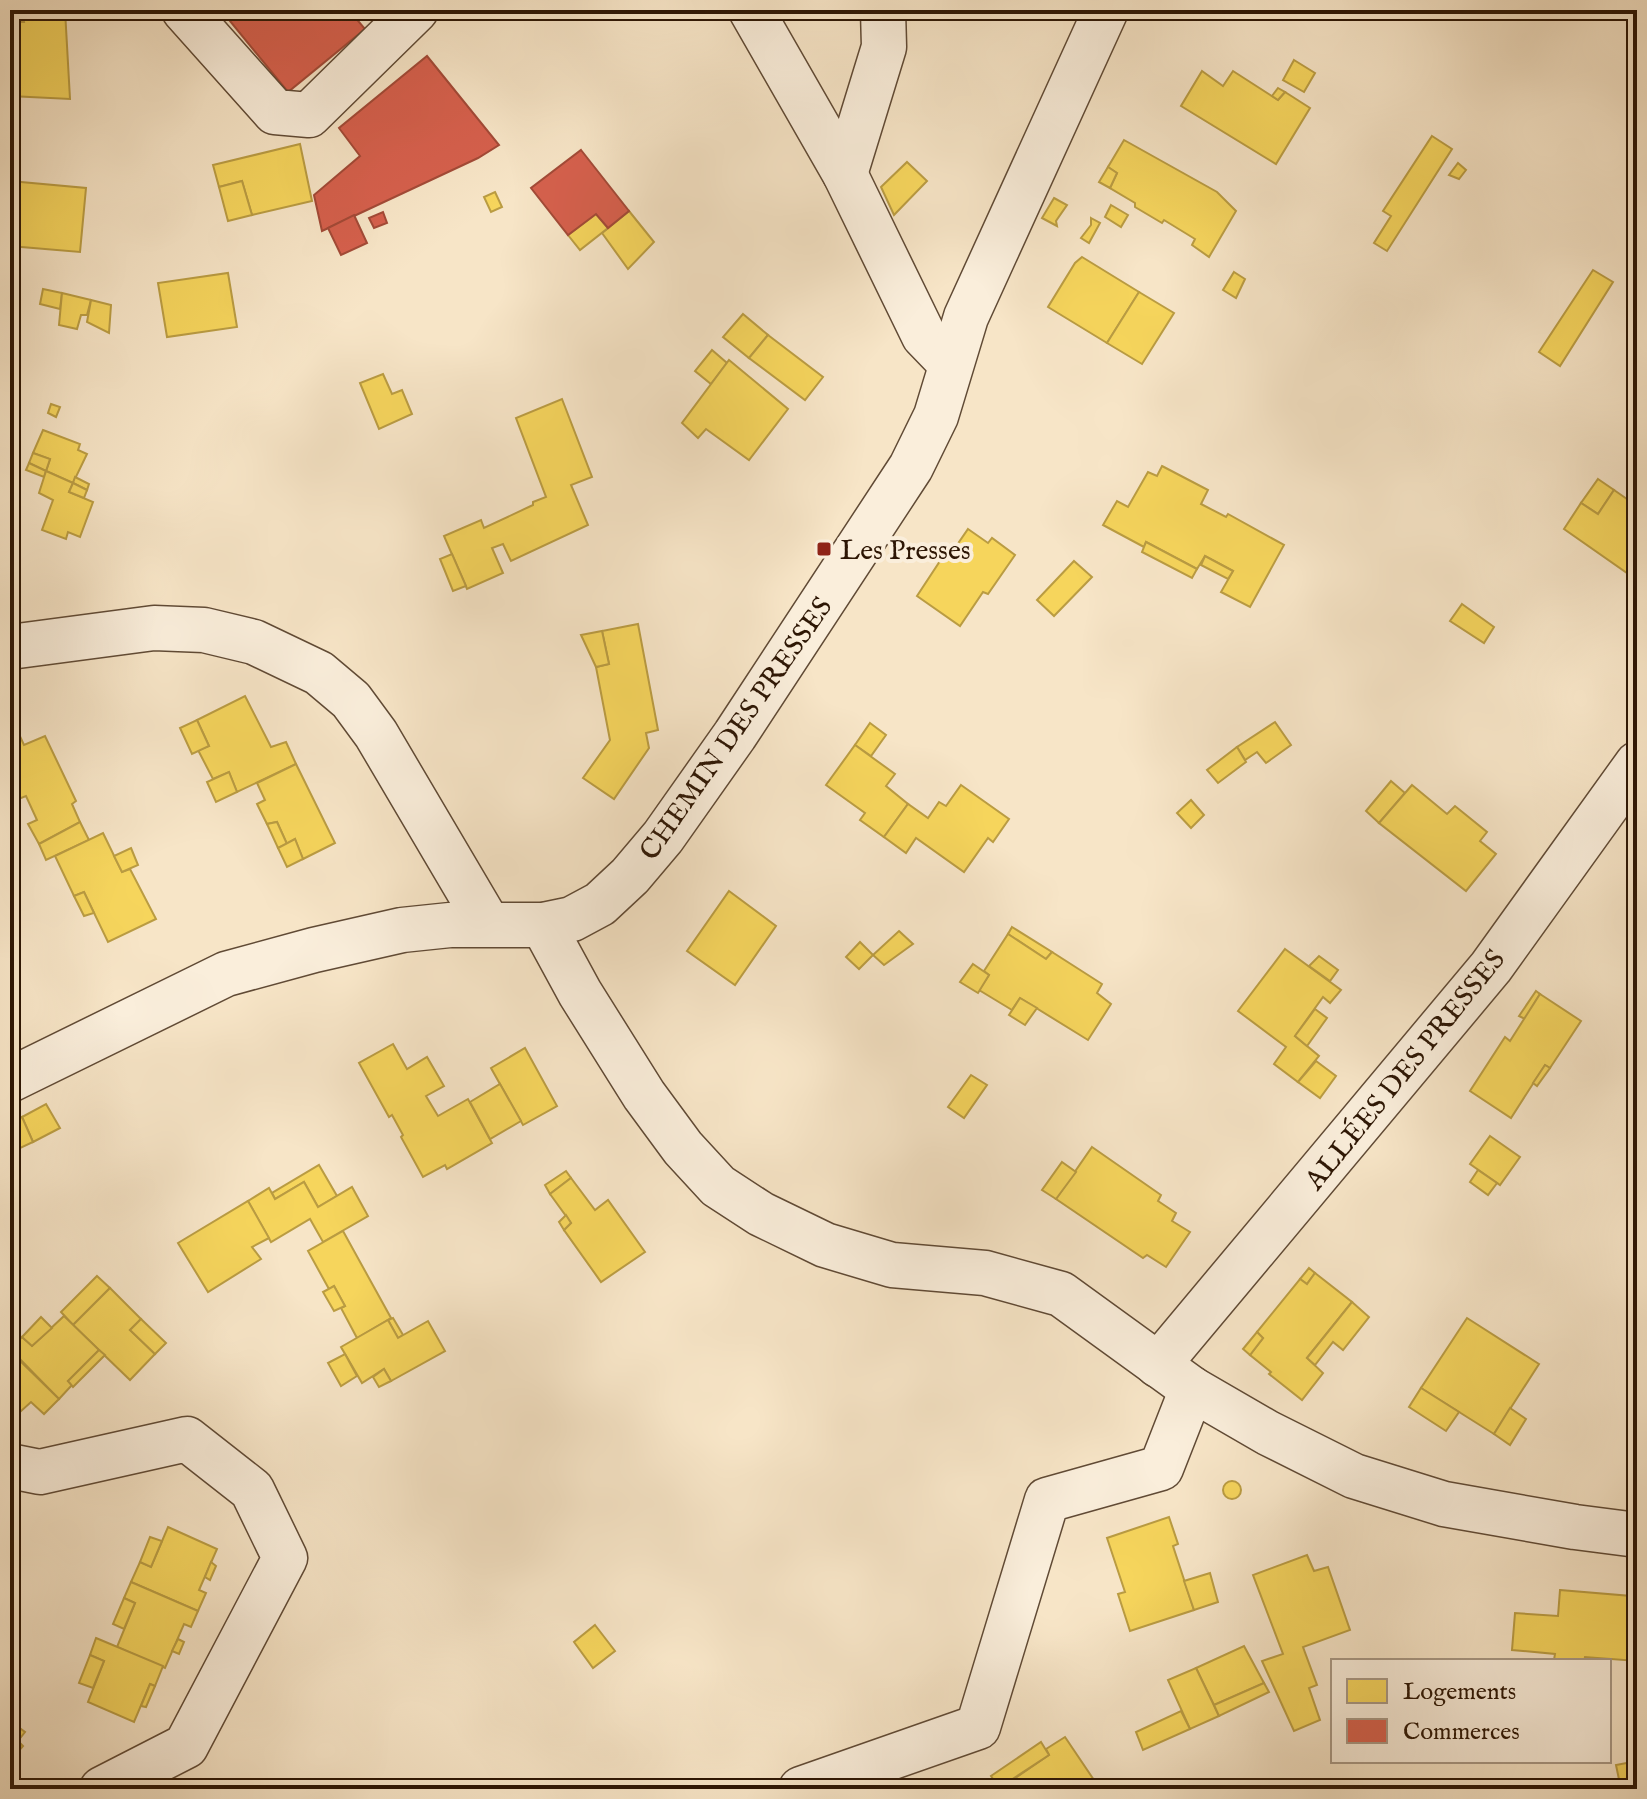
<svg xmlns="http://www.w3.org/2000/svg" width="1647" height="1799" font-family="'IM FELL English',serif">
<rect width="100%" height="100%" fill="#f7e5c7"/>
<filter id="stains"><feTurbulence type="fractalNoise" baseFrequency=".0025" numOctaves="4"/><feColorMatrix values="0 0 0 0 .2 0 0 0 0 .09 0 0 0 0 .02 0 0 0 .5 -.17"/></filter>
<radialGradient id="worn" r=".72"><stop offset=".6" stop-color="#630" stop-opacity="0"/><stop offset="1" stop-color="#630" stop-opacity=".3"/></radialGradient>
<g fill="#f6d55c" stroke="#ba9c42" stroke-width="2">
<polygon points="22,10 65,10 70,99 10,96 10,22 24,22"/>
<polygon points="1294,60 1315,73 1304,92 1283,80"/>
<polygon points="1202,71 1223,86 1233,71 1278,100 1285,92 1310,108 1276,164 1181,106"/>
<polygon points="1278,88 1285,92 1278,100 1272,96"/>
<polygon points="1432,136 1452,149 1387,251 1374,243 1391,216 1383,211"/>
<polygon points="1124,140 1217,192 1236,211 1209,257 1192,245 1195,239 1164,220 1162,223 1135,207 1135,203 1110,188 1117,173 1108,167"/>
<polygon points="300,144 312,201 252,215 242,181 219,187 213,165"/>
<polygon points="907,162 927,181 894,215 881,187"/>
<polygon points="1458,163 1466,170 1459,179 1449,175"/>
<polygon points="1108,167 1117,173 1110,188 1099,182"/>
<polygon points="10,181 86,188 80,252 10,246"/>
<polygon points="242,181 252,215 228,221 219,187"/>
<polygon points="495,192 502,207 491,212 484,197"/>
<polygon points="1054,198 1067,205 1056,221 1057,226 1042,218"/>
<polygon points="1111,205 1128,215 1121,227 1105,217"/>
<polygon points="629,211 654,242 628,269 602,233"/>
<polygon points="596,214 608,228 580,250 568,235"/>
<polygon points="1091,218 1100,223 1089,243 1081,238 1091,225"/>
<polygon points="1082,257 1139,292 1107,343 1048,307 1075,263"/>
<polygon points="1593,270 1613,282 1560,366 1539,352"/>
<polygon points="1234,272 1245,279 1236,298 1223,290"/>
<polygon points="228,273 237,327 167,337 158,283"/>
<polygon points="43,289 62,293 60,309 40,304"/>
<polygon points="1139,292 1174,313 1142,364 1107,343"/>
<polygon points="62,293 91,300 87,315 81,315 77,329 59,325"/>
<polygon points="91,300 111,305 109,333 87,322"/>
<polygon points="743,314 768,335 749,358 723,337"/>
<polygon points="768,335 823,377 805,400 749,358"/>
<polygon points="712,350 727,363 711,384 695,371"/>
<polygon points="729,360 788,409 749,460 706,429 698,438 682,423"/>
<polygon points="383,374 392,394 402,390 412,414 379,429 360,383"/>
<polygon points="562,399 592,477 571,485 588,525 511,561 503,544 492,548 503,573 467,589 444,536 481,520 484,528 533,505 533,502 546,497 516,418"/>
<polygon points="51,404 60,407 56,417 48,413"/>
<polygon points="43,430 80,444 78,450 87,454 73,483 46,471 50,459 33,453"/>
<polygon points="33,453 50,459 46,471 29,463"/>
<polygon points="29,463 46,471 44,477 26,470"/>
<polygon points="1162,466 1208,490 1201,504 1226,517 1228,514 1284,545 1250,607 1221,592 1233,571 1205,556 1197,569 1146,542 1144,547 1103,525 1117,501 1128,507 1148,472 1157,476"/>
<polygon points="46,471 73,483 69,492 93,502 80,537 68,532 66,539 42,530 53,500 39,493"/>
<polygon points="75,477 89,484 87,490 73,483"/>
<polygon points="1598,479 1614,490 1598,514 1581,503"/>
<polygon points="73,483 87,490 84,498 69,492"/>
<polygon points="1614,490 1637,506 1637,580 1564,529 1581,503 1598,514"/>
<polygon points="968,529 988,543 992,538 1015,555 988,594 983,592 960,626 917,596 944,555 948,558"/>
<polygon points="1146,542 1197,569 1192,578 1142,552"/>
<polygon points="452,554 466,586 453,591 440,559"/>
<polygon points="1205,556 1233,571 1228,579 1201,565"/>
<polygon points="1074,561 1092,577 1054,616 1037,600"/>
<polygon points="1637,587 1637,603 1629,598"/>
<polygon points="1462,604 1494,627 1484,643 1450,621"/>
<polygon points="638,624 658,730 646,733 649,748 614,799 583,778 610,740 596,667 609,664 602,631"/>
<polygon points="602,631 609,664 596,667 581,635"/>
<polygon points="245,696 271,747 286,742 296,764 237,792 229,772 213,779 198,750 209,746 197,720"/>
<polygon points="11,717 24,745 45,736 76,801 72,804 80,822 39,844 28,824 37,820 26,796 16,800 10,786"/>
<polygon points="197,720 209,746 192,754 180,728"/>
<polygon points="1275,722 1291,745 1266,763 1257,752 1245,760 1237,747"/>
<polygon points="870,723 886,735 871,756 855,745"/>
<polygon points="855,745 895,774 886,786 908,804 884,837 860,820 865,813 826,785"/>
<polygon points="1237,747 1246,762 1218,783 1207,770"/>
<polygon points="296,764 335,843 303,859 295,839 287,844 277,822 267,824 257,804 265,800 257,783"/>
<polygon points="229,772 237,792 216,802 207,782"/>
<polygon points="1391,781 1405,793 1379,823 1366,811"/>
<polygon points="961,785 1009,819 993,842 988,838 964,872 916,838 906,853 884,837 908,804 928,818 939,802 946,806"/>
<polygon points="1412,785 1447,814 1455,806 1487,832 1480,841 1496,854 1466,891 1379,823"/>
<polygon points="1191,800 1204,815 1191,828 1177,813"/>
<polygon points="80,822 89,840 46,860 39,844"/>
<polygon points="277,822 287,844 278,848 267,824"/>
<polygon points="103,833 122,872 130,869 156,919 108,942 84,892 74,896 55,856"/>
<polygon points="295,839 303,859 287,867 278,848"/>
<polygon points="131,848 138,865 122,872 114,856"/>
<polygon points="729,891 776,926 735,985 687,951"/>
<polygon points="84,892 94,913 84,916 74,896"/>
<polygon points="1012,927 1052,952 1046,959 1008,934"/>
<polygon points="899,931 913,944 884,965 873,955"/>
<polygon points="1008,934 1046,959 1052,952 1102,984 1097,993 1111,1004 1088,1040 1020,998 1012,1010 979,990 989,975 984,971"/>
<polygon points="860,942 873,955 859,969 846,957"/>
<polygon points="1285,949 1341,990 1330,1003 1323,997 1295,1036 1319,1056 1298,1082 1274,1064 1286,1047 1238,1011"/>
<polygon points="1319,956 1338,970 1330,981 1309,966"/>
<polygon points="973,964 989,975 978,993 960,982"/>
<polygon points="1536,991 1540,994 1525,1019 1519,1016"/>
<polygon points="1540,994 1581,1021 1550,1068 1545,1065 1511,1118 1470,1091 1505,1037 1510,1041"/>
<polygon points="1020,998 1037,1008 1025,1025 1009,1015"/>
<polygon points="1315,1009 1327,1018 1307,1046 1295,1036"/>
<polygon points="393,1044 407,1069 427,1057 444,1086 426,1096 438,1116 468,1099 492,1143 447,1169 445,1165 423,1177 401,1137 403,1135 392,1115 389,1117 359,1063"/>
<polygon points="525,1048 557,1106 523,1125 491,1068"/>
<polygon points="1316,1061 1336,1076 1320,1098 1298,1082"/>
<polygon points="1545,1065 1550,1068 1537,1086 1533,1083"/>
<polygon points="971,1075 987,1085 964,1118 948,1107"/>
<polygon points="500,1084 521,1121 490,1139 470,1102"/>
<polygon points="46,1104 60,1128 33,1142 22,1117"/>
<polygon points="22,1117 33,1142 16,1150 10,1136 10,1124"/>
<polygon points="1490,1136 1520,1157 1500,1185 1470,1164"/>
<polygon points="1092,1147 1161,1195 1158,1201 1176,1213 1172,1221 1190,1232 1166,1267 1147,1255 1143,1258 1056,1199"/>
<polygon points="1062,1162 1076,1172 1056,1199 1042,1190"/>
<polygon points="319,1165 337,1196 318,1207 304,1182 275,1199 272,1193"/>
<polygon points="1478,1170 1497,1183 1488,1195 1470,1182"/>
<polygon points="566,1171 571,1178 550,1194 545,1185"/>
<polygon points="571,1178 595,1210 608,1200 645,1252 601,1282 564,1230 571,1223 550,1194"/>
<polygon points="304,1182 318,1207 352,1187 368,1216 323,1242 310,1219 271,1242 248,1201 269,1188 275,1199"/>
<polygon points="248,1201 269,1238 252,1247 261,1259 208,1292 178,1243"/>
<polygon points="566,1215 571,1223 564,1230 559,1222"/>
<polygon points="343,1231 391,1318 357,1338 341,1308 345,1306 334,1286 329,1289 308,1251"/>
<polygon points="1309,1268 1315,1273 1307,1284 1300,1279"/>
<polygon points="1315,1273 1352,1302 1307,1358 1323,1373 1302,1400 1269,1374 1271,1372 1250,1355 1263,1338 1257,1332 1300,1279 1307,1284"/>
<polygon points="97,1276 110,1288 73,1325 61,1312"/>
<polygon points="334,1286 345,1306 334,1311 323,1292"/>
<polygon points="110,1288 141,1319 130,1330 155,1354 130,1380 73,1325"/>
<polygon points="1352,1302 1369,1317 1343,1350 1333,1342 1315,1365 1307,1358"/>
<polygon points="64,1316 99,1350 68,1381 72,1385 59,1399 10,1349 22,1337 32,1346"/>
<polygon points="41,1317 52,1328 32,1346 22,1337"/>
<polygon points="393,1318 403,1335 398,1338 388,1320"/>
<polygon points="1467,1318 1539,1364 1494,1434 1421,1388"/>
<polygon points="141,1319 166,1343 155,1354 130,1330"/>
<polygon points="388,1320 398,1338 428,1321 445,1351 391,1381 384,1369 362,1383 341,1347"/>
<polygon points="1257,1332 1263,1338 1250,1355 1243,1349"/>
<polygon points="99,1350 105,1355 73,1387 68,1381"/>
<polygon points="10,1351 59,1399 44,1414 31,1402 10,1421"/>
<polygon points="345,1354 357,1376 341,1386 328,1363"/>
<polygon points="384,1369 391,1381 379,1387 373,1377"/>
<polygon points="1421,1388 1459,1412 1446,1431 1409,1407"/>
<polygon points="1510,1408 1526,1419 1510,1445 1494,1434"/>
<circle cx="1232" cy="1490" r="9"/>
<polygon points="1169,1517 1178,1544 1173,1546 1194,1610 1130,1631 1118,1594 1125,1592 1107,1538"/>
<polygon points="168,1527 217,1549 199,1590 206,1593 198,1611 131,1582 140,1562 151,1567"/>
<polygon points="150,1537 162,1541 151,1567 140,1562"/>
<polygon points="1307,1555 1314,1571 1328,1567 1350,1630 1303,1647 1317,1685 1309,1688 1320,1720 1294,1731 1262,1661 1283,1654 1253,1575"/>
<polygon points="211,1562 216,1566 210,1580 205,1577"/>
<polygon points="1210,1573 1218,1602 1194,1610 1184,1581"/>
<polygon points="131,1582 198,1611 191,1627 184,1624 165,1668 117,1647 135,1603 124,1598"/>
<polygon points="1560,1590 1631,1596 1628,1622 1637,1623 1637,1661 1585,1657 1584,1661 1560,1661 1554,1660 1555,1654 1512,1650 1515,1613 1558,1616"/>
<polygon points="124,1598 135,1603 124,1629 113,1624"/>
<polygon points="595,1625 615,1651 593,1668 574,1642"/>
<polygon points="96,1638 163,1666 155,1686 150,1684 134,1722 88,1702 104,1661 90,1655"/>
<polygon points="178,1639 184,1642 179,1654 172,1651"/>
<polygon points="1244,1646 1264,1683 1214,1705 1196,1668"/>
<polygon points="90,1655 104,1661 93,1688 79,1683"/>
<polygon points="1196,1668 1219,1716 1190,1729 1168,1680"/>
<polygon points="1264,1683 1269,1692 1219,1716 1214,1705"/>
<polygon points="150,1684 155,1686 146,1707 141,1706"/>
<polygon points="1181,1711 1190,1729 1143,1750 1136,1732"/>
<polygon points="10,1721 25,1732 10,1751"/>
<polygon points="1065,1737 1096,1783 1087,1789 999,1789 1049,1755 1046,1749"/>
<polygon points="18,1741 23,1746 10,1761 10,1751"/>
<polygon points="1041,1742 1049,1755 999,1788 991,1776"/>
<polygon points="1637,1761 1637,1789 1621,1789 1616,1765"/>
</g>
<g fill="#d6604d" stroke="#a34a37" stroke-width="2">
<polygon points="221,10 349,10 365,29 288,92"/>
<polygon points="427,56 499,145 478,158 322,231 314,195 360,156 339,128"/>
<polygon points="581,150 629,211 608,228 596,214 568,235 531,188"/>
<polygon points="383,212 387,223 374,228 369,218"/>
<polygon points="354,215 367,243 341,255 328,228"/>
</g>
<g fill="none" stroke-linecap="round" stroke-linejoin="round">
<defs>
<g id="street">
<polyline points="184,10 275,112 309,115 416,10"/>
<polyline points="751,10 845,174 924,336 951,364"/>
<polyline points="845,174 884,47 883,10"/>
<polyline points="10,647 154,628 204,630 254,642 319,673 351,700 376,734 488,924"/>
<polyline points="543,925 580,993 644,1095 683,1148 718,1186 761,1214 825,1245 892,1265 985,1273 1061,1294 1192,1389 1268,1433 1354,1476 1444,1504 1575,1527 1637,1535"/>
<polyline points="10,1080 226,974 314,950 402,930 450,925 543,925 572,919 600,904 630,876 663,837 735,735 911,467 936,416 966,317 1106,10"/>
<polyline points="1158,1365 1491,967 1637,764"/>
<polyline points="10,1466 40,1472 187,1439 252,1490 285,1558 186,1746 102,1789"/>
<polyline points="801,1789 978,1727 1047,1500 1161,1468 1192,1389"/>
</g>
</defs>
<use href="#street" stroke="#604a35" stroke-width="47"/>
<use href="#street" stroke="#faeedb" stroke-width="44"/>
</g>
<rect fill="#8f2418" stroke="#faeedb" stroke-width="3" x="816" y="541" width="16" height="16" rx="4"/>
<g text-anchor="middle" stroke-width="8" stroke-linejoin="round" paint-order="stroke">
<g font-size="28" fill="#2d1604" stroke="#faeedb" text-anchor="start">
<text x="840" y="559">Les Presses</text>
</g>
<g font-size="28" fill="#2d1604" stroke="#faeedb">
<text transform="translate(735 728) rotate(-55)" y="10">CHEMIN DES PRESSES</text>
<text transform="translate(1404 1069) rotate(-51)" y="10">ALLÉES DES PRESSES</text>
</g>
</g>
<rect width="1647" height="1799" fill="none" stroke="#f7e5c7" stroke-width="40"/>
<rect x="12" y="12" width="1623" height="1775" fill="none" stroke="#2d1604" stroke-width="4"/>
<rect x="20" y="20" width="1607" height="1759" fill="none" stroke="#2d1604" stroke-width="2"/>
<rect x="1331" y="1659" width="280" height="104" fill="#faeedb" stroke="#a89885" stroke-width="2"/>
<rect x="1347" y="1679" width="40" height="24" fill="#f6d55c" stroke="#a89885" stroke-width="2"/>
<text x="1403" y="1699" font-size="24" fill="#2d1604">Logements</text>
<rect x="1347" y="1719" width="40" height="24" fill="#d6604d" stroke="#a89885" stroke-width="2"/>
<text x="1403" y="1739" font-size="24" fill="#2d1604">Commerces</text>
<rect width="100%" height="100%" filter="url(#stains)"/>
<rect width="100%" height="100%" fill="url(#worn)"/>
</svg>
